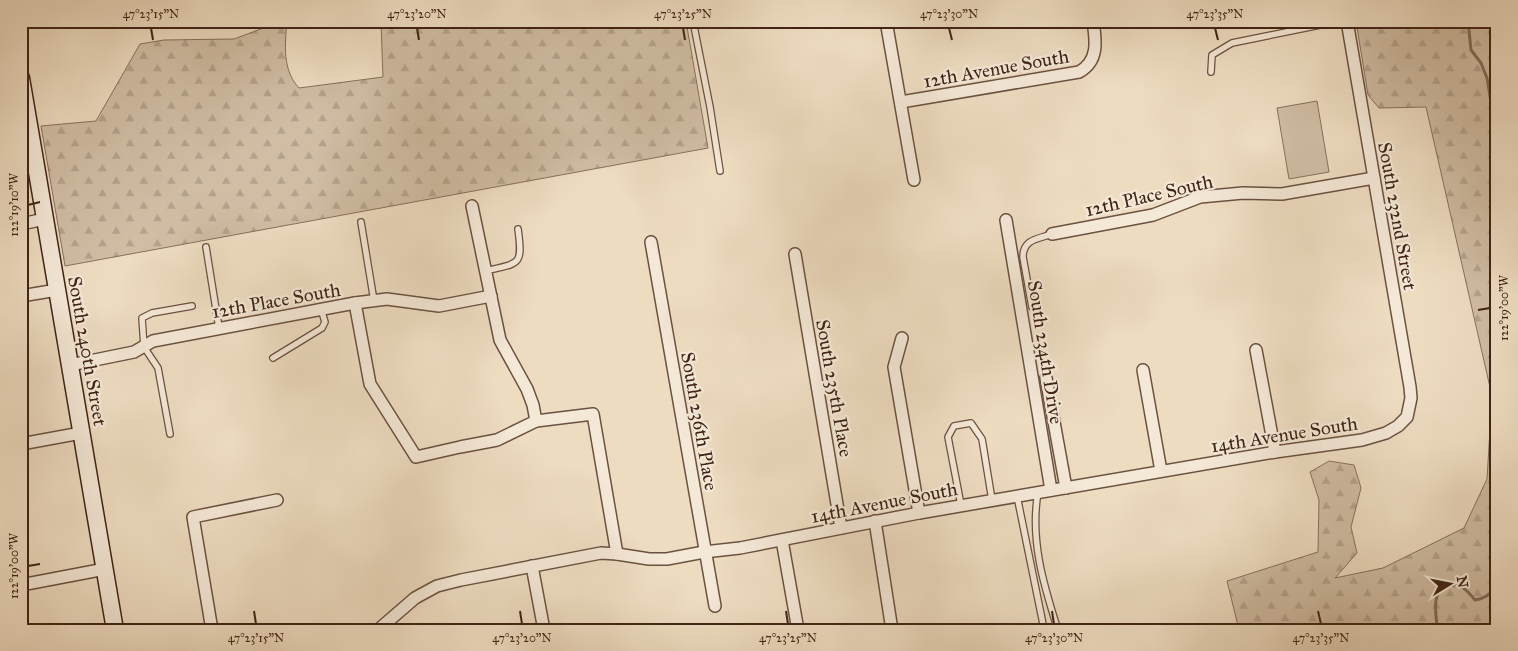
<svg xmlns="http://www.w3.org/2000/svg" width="1518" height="651" font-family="'IM FELL Great Primer',serif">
<defs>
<pattern id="forest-firs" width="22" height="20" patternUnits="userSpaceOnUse" patternTransform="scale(1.25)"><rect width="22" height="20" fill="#d0bda4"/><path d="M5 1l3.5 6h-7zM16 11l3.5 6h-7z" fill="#b4a28c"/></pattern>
</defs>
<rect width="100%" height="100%" fill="#eedcc1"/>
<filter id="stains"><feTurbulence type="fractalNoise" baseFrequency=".004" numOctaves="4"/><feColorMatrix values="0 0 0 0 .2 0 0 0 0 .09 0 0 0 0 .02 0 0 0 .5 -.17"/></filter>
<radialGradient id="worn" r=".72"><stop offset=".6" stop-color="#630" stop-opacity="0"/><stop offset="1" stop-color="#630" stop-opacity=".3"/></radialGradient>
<polygon fill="#d0bda4" stroke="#88705c" points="1317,101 1329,172 1289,179 1277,108"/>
<g fill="url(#forest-firs)" stroke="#88705c">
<path d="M282 21H287C285 44 282 70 299 88L383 77 381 23 382 21H686L708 148 65 266 41 126 96 121 140 44 164 40 234 39Z"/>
<polygon points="1356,21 1496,21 1494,56 1497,74 1497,630 1459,630 1441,625 1438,630 1239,630 1227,581 1318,552 1319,500 1310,472 1329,461 1354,465 1361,488 1351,527 1357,553 1335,578 1383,568 1464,528 1487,479 1492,396 1426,107 1379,108 1368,95"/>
</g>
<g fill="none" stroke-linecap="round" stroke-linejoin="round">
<g stroke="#856c59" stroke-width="3">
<polyline points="1468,21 1471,50 1481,63 1487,78 1497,138"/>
<polyline points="1497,556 1497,562"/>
<path d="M1437 630C1437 614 1431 599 1443 586 1463 584 1463 586 1475 600 1491 597 1495 590 1497 575"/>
</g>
<defs>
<g id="lane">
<polyline points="693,21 710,107 720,171"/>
<polyline points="1211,72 1212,55 1232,43 1340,21"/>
<polyline points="361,222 374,301"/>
<polyline points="206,247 219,328"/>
<path d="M485 271C520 263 523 266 518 229"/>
<path d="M1032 307 1023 257C1023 239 1038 239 1052 234"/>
<polyline points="273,358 322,328 325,322 321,309"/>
<polyline points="170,434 158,368 144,347 142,318 152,313 192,306"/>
<path d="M1038 492C1030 539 1043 583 1057 627"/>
<polyline points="1017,496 1043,624"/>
<polyline points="961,505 948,437 954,426 971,423 982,439 992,500"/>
</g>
<g id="street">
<polyline points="886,21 914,180"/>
<path d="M901 102 1079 72C1099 61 1096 41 1093 21"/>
<polyline points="472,206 500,340 527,389 533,405 536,421"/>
<polyline points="1006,220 1051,490"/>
<polyline points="21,224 45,219"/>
<polyline points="1052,234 1153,215 1200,197 1243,193 1282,194 1374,178"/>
<polyline points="651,242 715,606"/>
<polyline points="795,254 841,528"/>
<polyline points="21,296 57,290"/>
<polyline points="355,303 370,384 416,457 460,447 497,440 536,421 593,414 617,554"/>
<polyline points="902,338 894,367 919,513"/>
<polyline points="1256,350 1275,452"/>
<polyline points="70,365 134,352 153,341 355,303 387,299 439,306 491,296"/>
<polyline points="1143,370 1161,471"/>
<polyline points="1046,378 1066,488"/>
<polyline points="21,444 81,433"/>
<polyline points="875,521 892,630"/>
<polyline points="782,540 798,630"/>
<polyline points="532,566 544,630"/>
<polyline points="21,585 105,569"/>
<polyline points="212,630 193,517 277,500"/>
<polyline points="378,630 415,598 437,586 461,580 601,553 617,554 649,559 667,559 704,552 740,548 919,513 1275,452 1362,440 1386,433 1398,426 1407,417 1411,398 1410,387 1347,21"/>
</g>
<polyline id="secondary" points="21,78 115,630"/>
</defs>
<use href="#lane" stroke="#6c5140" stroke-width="8"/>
<use href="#street" stroke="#6c5140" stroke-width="14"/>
<use href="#secondary" stroke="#402315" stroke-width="19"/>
<use href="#lane" stroke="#f4e8d7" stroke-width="5.5"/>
<use href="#street" stroke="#f4e8d7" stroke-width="11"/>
<use href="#secondary" stroke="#f4e8d7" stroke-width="16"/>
</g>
<path fill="none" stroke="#402315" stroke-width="2" d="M151 28 153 40M417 28 419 40M683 28 685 40M949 28 952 40M1215 28 1218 40M28 205 40 202M1478 310 1490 308M28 566 40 564M254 611 256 624M520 611 522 624M786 611 788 624M1052 611 1054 624M1318 611 1321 624"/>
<g text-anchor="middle" stroke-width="4.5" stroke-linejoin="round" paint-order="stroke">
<g font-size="19" fill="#402315" stroke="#f4e8d7">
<text transform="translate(996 68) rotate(-10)" y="7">12th Avenue South</text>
<text transform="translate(1149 195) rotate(-13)" y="7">12th Place South</text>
<text transform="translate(1398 216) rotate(80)" y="7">South 232nd Street</text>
<text transform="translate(276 300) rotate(-10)" y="7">12th Place South</text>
<text transform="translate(88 351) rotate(80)" y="7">South 240th Street</text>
<text transform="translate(1046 352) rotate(81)" y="7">South 234th Drive</text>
<text transform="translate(835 388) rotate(80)" y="7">South 235th Place</text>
<text transform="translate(700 421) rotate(80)" y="7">South 236th Place</text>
<text transform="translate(1284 434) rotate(-9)" y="7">14th Avenue South</text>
<text transform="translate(884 502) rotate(-11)" y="7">14th Avenue South</text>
</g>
</g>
<rect width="1518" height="651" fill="none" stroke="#eedcc1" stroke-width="55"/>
<g transform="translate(1450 584) rotate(80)" stroke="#f4e8d7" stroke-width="4" paint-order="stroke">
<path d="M0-4L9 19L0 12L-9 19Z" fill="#402315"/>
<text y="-8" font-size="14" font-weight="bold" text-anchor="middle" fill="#402315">N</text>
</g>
<rect x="28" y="28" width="1462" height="596" fill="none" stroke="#402315" stroke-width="2"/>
<g font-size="12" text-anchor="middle" fill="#402315">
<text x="151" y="18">47°23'15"N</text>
<text x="417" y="18">47°23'20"N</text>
<text x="683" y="18">47°23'25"N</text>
<text x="949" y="18">47°23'30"N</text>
<text x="1215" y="18">47°23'35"N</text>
<text transform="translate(14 205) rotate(-90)" y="4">122°19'10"W</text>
<text transform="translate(1504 308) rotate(-90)" y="4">122°19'00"W</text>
<text transform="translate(14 566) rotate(-90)" y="4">122°19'00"W</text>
<text x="256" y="642">47°23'15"N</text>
<text x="522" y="642">47°23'20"N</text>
<text x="788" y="642">47°23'25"N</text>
<text x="1054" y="642">47°23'30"N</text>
<text x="1321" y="642">47°23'35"N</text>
</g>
<rect width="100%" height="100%" filter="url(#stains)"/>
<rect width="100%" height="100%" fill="url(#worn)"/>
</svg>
